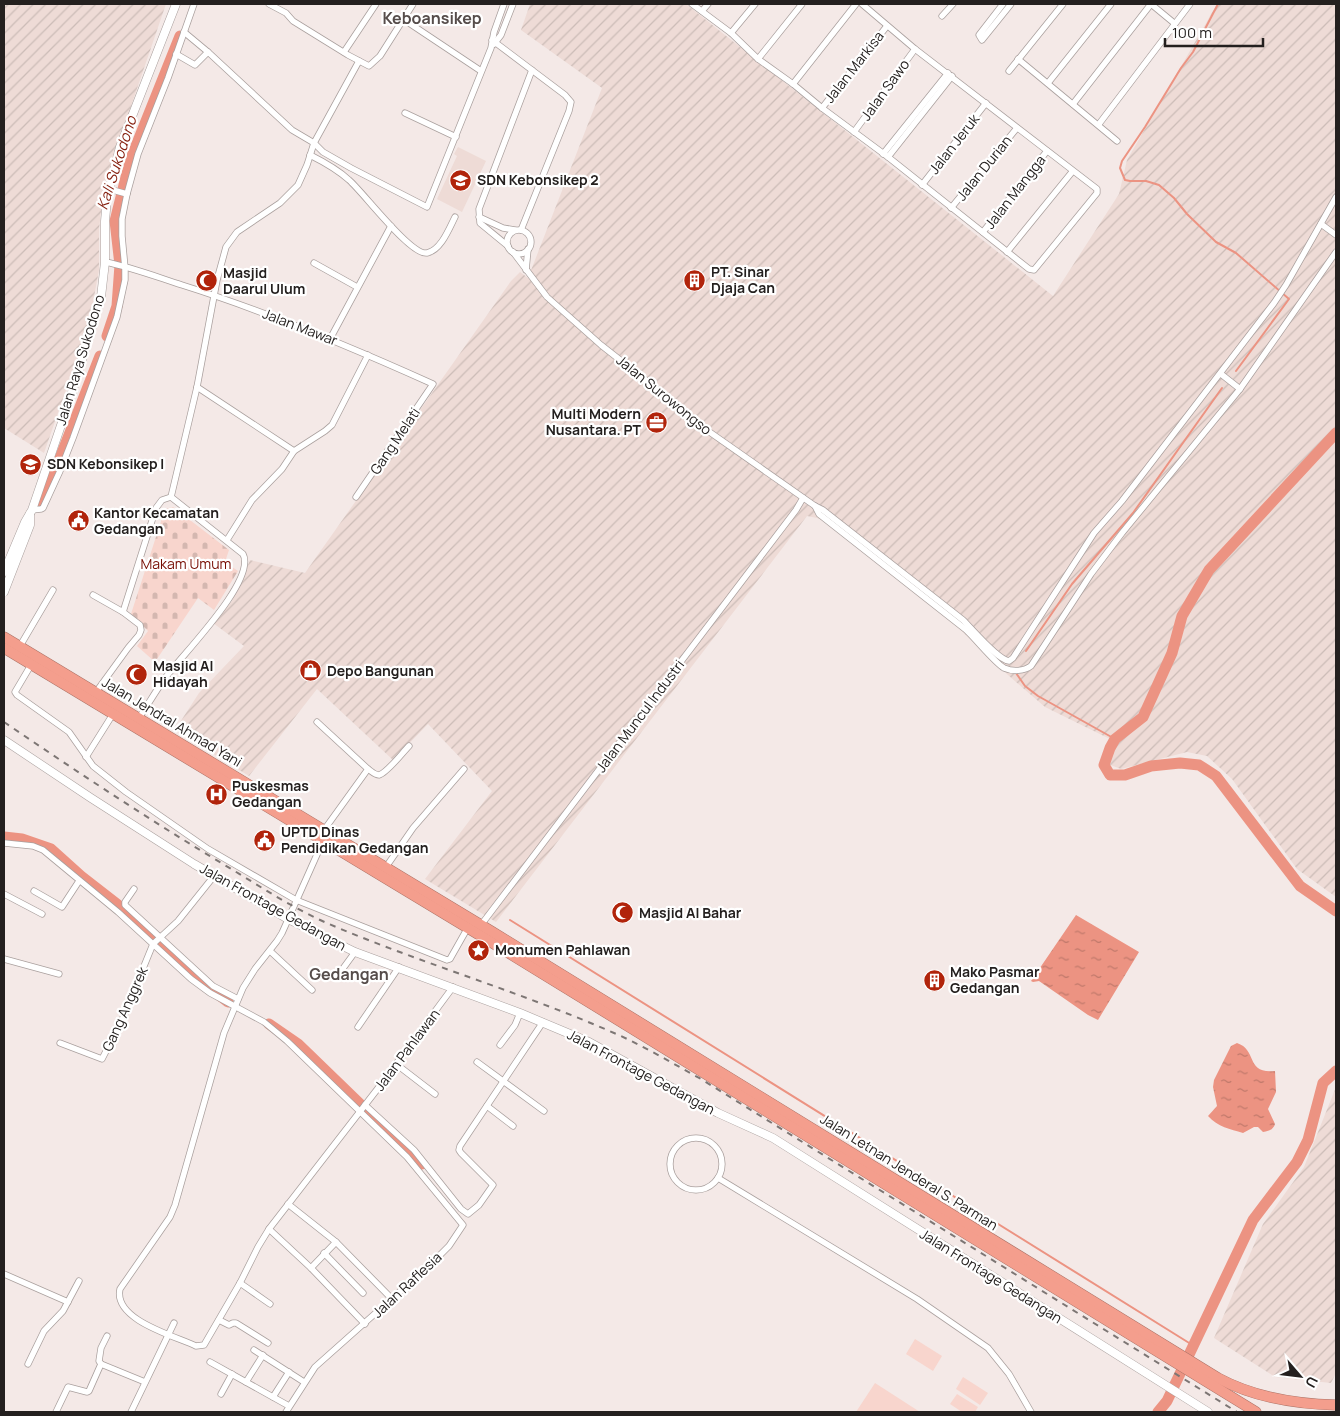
<svg xmlns="http://www.w3.org/2000/svg" width="1340" height="1416" font-family="Manrope,sans-serif">
<defs>
<pattern id="industrial-furrows" width="10" height="10" patternUnits="userSpaceOnUse" patternTransform="scale(1.25)"><rect width="10" height="10" fill="#eedbd6"/><path d="M-1 1l2-2M0 10L10 0M9 11l2-2" fill="none" stroke="#ccbcb7"/></pattern>
<pattern id="cemetery-stones" width="16" height="16" patternUnits="userSpaceOnUse" patternTransform="scale(1.25)"><rect width="16" height="16" fill="#f8d5cd"/><path d="M2 7V4a2 2 0 0 1 4 0v3zM10 15v-3a2 2 0 0 1 4 0v3z" fill="#d4b7b0"/></pattern>
<pattern id="water-ripples" width="26" height="14" patternUnits="userSpaceOnUse" patternTransform="scale(1.25)"><rect width="26" height="14" fill="#ec9382"/><path d="M2 4q2-2 4 0t4 0M15 11q2-2 4 0t4 0" fill="none" stroke="#bf786a"/></pattern>
</defs>
<rect width="100%" height="100%" fill="#f4e9e7"/>
<polygon fill="#eedbd6" points="458,147 486,161 462,212 437,199 457,156 454,154"/>
<g fill="url(#industrial-furrows)">
<polygon points="4,4 166,4 104,185 99,229 99,270 89,324 44,453 4,428"/>
<polygon points="530,4 686,4 1053,296 1119,194 1127,160 1217,4 1336,4 1336,897 1297,869 1232,779 1207,756 1187,752 1121,769 1105,763 1116,742 1045,707 1008,675 944,614 822,519 807,516 496,922 425,879 492,791 428,724 393,760 317,689 249,776 175,730 199,693 244,646 213,623 232,601 250,560 305,573 511,281 520,272 528,278 602,88 521,30"/>
<polygon points="1336,1087 1336,1373 1331,1383 1275,1377 1214,1338 1263,1224 1304,1167"/>
</g>
<polygon fill="url(#cemetery-stones)" points="173,507 229,550 225,562 238,571 214,610 198,598 155,662 137,646 148,631 131,614 165,509"/>
<g fill="#f8d5cd">
<polygon points="915,1339 942,1356 933,1371 906,1354"/>
<polygon points="963,1377 988,1393 980,1405 956,1389"/>
<polygon points="875,1383 920,1412 856,1412"/>
<polygon points="957,1394 978,1407 975,1412 962,1412 950,1404"/>
</g>
<g fill="url(#water-ripples)">
<polygon points="1076,915 1139,952 1098,1020 1088,1015 1039,981 1033,982 1031,981"/>
<path d="M1237 1043C1258 1050 1245 1074 1275 1071L1276 1092 1268 1109 1275 1124C1273 1130 1269 1131 1263 1132L1258 1127H1254L1243 1133C1230 1129 1218 1127 1208 1116L1217 1106 1213 1087 1214 1080 1231 1046Z"/>
</g>
<g fill="none" stroke-linecap="round" stroke-linejoin="round">
<g stroke="#ec9382" stroke-width="2">
<polyline points="1218,4 1193,52 1181,68 1145,127 1122,161 1120,168 1125,180 1130,181 1146,181 1159,185 1174,198 1187,214 1216,242 1236,253 1289,299 1236,371"/>
<polyline points="1026,651 1072,584 1133,513 1222,388"/>
<polyline points="1016,673 1025,686 1038,696 1115,739"/>
<polyline points="510,920 1194,1346"/>
</g>
<g stroke="#ec9382" stroke-width="11">
<polyline points="107,336 117,306 120,265 115,221 130,161 180,36"/>
<polyline points="1336,433 1209,570 1182,616 1172,653 1143,717 1115,739 1110,748 1104,765 1110,775 1125,775 1151,766 1180,763 1199,765 1216,776 1300,886 1336,911"/>
<polyline points="42,504 100,356"/>
<polyline points="4,837 22,839 51,849 81,876 117,904 201,981 228,1002"/>
<polyline points="269,1024 298,1044 422,1164"/>
<polyline points="1158,1412 1167,1401 1253,1220 1297,1162 1308,1140 1323,1083 1336,1071"/>
</g>
<defs>
<g id="street">
<polyline points="269,4 286,13 293,21 348,55 369,66 380,56 413,4"/>
<polyline points="692,4 731,33 758,59 793,84 822,108 888,157 1029,269 1034,270 1097,193 1097,189 915,49 862,4"/>
<polyline points="1003,4 979,35 982,40 1011,4"/>
<polyline points="1151,4 1174,23"/>
<polyline points="702,11 708,4"/>
<polyline points="942,16 953,4"/>
<polyline points="403,19 481,71"/>
<polyline points="184,32 208,52 292,130 314,143 323,152 351,168 427,207 491,48 494,32 504,4"/>
<polyline points="731,33 755,4"/>
<polyline points="492,40 565,95 571,102 569,111 521,230"/>
<polyline points="494,44 501,35 513,4"/>
<polyline points="344,52 376,4"/>
<polyline points="176,54 195,65 208,52"/>
<polyline points="758,59 802,4"/>
<polyline points="1018,59 1117,141"/>
<polyline points="1009,71 1063,4"/>
<polyline points="1048,83 1111,4"/>
<polyline points="793,84 856,4"/>
<polyline points="1073,104 1151,4"/>
<polyline points="822,108 887,26"/>
<polyline points="405,113 456,137"/>
<polyline points="1099,124 1190,4"/>
<polyline points="854,132 915,49"/>
<polyline points="883,154 948,73"/>
<path d="M310 155C324 162 337 169 349 180 363 192 411 256 427 253 441 250 449 229 455 217"/>
<polyline points="888,157 952,76"/>
<polyline points="922,185 986,103"/>
<polyline points="109,189 127,194"/>
<polyline points="951,208 1017,128"/>
<polyline points="479,217 503,228 515,230"/>
<polyline points="1321,224 1336,235"/>
<circle cx="519" cy="242" r="12"/>
<polyline points="983,232 1047,151"/>
<polyline points="508,246 480,223 479,209 532,70"/>
<path d="M513 252 547 297 601 345 676 404 701 426 815 506 823 510 963 620C973 630 998 660 1009 661L1013 658 1094 533 1122 501 1274 303 1286 285 1336 197"/>
<polyline points="1007,252 1072,172"/>
<path d="M105 262C131 267 157 277 182 285 268 312 351 347 433 384L356 497"/>
<polyline points="314,263 357,287"/>
<polyline points="526,270 528,249"/>
<polyline points="330,339 391,226"/>
<polyline points="1221,374 1240,389"/>
<polyline points="197,387 294,451"/>
<polyline points="171,497 197,387 217,280 226,247 237,232 280,203 298,185 307,165 314,143 359,61"/>
<path d="M815 506 819 514 965 629C975 638 995 663 1004 668 1013 672 1024 671 1031 666L1091 574 1122 533 1240 389 1336 252"/>
<polyline points="32,510 41,509 43,508 60,471 73,438 117,317 125,280 125,268 122,236 122,219 127,194 138,154 168,78 194,4"/>
<polyline points="227,540 252,500 282,469 294,451 325,431 332,425 368,355"/>
<polyline points="93,595 123,612 140,625 141,630 139,635 128,648 96,692"/>
<polyline points="123,612 156,508 162,500 171,497"/>
<polyline points="20,646 53,590"/>
<polyline points="31,665 15,692 17,695 69,732 93,766 126,792 208,849 296,900 447,960 450,959 467,929"/>
<path d="M139 718C148 705 156 690 166 677 182 655 257 580 243 554L171 497"/>
<polyline points="317,722 368,769 324,830"/>
<polyline points="86,757 113,714"/>
<path d="M368 769C371 771 375 775 379 775 387 773 403 752 409 746"/>
<path d="M323 841 282 933 277 941 255 969 243 988 224 1033 175 1205 170 1217 120 1289C113 1320 175 1336 196 1346L204 1345 240 1283 258 1247 269 1229 379 1087 453 987"/>
<polyline points="4,843 33,846 43,850 118,912 191,979 210,993 264,1022 287,1041 407,1157 463,1225 449,1246 433,1262 315,1367 286,1412"/>
<polyline points="386,867 413,828 464,769"/>
<polyline points="134,889 125,902 125,905 213,986 238,999"/>
<polyline points="34,891 62,907 79,881"/>
<polyline points="4,894 42,914"/>
<polyline points="481,925 796,510 803,498"/>
<polyline points="270,951 312,990"/>
<polyline points="4,959 59,974"/>
<polyline points="336,978 355,952"/>
<polyline points="358,1027 399,967"/>
<polyline points="60,1043 102,1059 122,1020 153,944 178,921 214,876"/>
<polyline points="500,1045 515,1025 520,1013"/>
<polyline points="477,1062 544,1111"/>
<polyline points="396,1064 435,1094"/>
<polyline points="365,1105 414,1150 461,1209 468,1214 479,1205 493,1185 461,1153 459,1150 460,1146 543,1022"/>
<polyline points="487,1106 513,1126"/>
<circle cx="696" cy="1164" r="26"/>
<polyline points="718,1178 917,1299 988,1348 1009,1374 1031,1412"/>
<polyline points="288,1204 336,1242"/>
<polyline points="269,1229 311,1268 365,1324"/>
<polyline points="324,1253 363,1293"/>
<polyline points="311,1268 336,1242 392,1299"/>
<polyline points="4,1274 68,1302"/>
<polyline points="240,1283 270,1304"/>
<polyline points="219,1320 229,1325 233,1323 236,1323 268,1343"/>
<polyline points="254,1350 304,1382"/>
<polyline points="210,1362 289,1406"/>
<polyline points="28,1364 44,1331 63,1311 79,1281"/>
<polyline points="101,1364 145,1382"/>
<polyline points="246,1382 263,1355"/>
<polyline points="221,1394 232,1374"/>
<polyline points="273,1397 289,1372"/>
<polyline points="56,1412 68,1387 87,1392 89,1391 101,1364 99,1361 101,1348 107,1336"/>
<polyline points="131,1412 174,1323"/>
</g>
<g id="secondary">
<polyline points="4,572 25,522 32,510 70,399 101,297 105,262 105,221 107,199 120,147 176,4"/>
<polyline points="4,592 30,525 30,514"/>
<polyline points="4,740 91,798 194,864 288,919 355,952 520,1013 589,1042 718,1113 773,1138 1208,1412"/>
</g>
<g id="highway">
<path d="M4 637 491 931 1218 1378C1255 1398 1295 1404 1336 1405"/>
<polyline points="4,648 486,939 1256,1412"/>
</g>
</defs>
<use href="#street" stroke="#aaa09e" stroke-width="7"/>
<use href="#secondary" stroke="#aaa09e" stroke-width="9"/>
<use href="#highway" stroke="#ab7266" stroke-width="11"/>
<use href="#street" stroke="#fff" stroke-width="5.5"/>
<use href="#secondary" stroke="#fff" stroke-width="8"/>
<use href="#highway" stroke="#f49e8d" stroke-width="10"/>
<path stroke="#7d7674" stroke-width="2" stroke-dasharray="6 6" stroke-linecap="butt" d="M4 722C76 771 148 819 223 864 258 885 292 908 329 924 423 964 521 992 614 1033 644 1046 672 1063 701 1079L1237 1412"/>
</g>
<defs>
<symbol id="school-disc" viewBox="-11 -11 22 22"><circle r="9.5" fill="#b1240b" stroke="#fff"/><path d="M0-5L7-2L0 1L-7-2ZM-4 1L0 2.5L4 1V4Q0 6-4 4Z" fill="#fff"/></symbol>
<symbol id="building-disc" viewBox="-11 -11 22 22"><circle r="9.5" fill="#b1240b" stroke="#fff"/><path d="M-4-6H4V6H1V3H-1V6H-4ZM-2.5-4.3h1.7v1.8h-1.7ZM.8-4.3h1.7v1.8H.8ZM-2.5-1h1.7V.8h-1.7ZM.8-1h1.7V.8H.8Z" fill="#fff"/></symbol>
<symbol id="mosque-disc" viewBox="-11 -11 22 22"><circle r="9.5" fill="#b1240b" stroke="#fff"/><path d="M3.5-4.9A6 6 0 1 0 3.5 4.9A5 5 0 1 1 3.5-4.9Z" fill="#fff"/></symbol>
<symbol id="office-disc" viewBox="-11 -11 22 22"><circle r="9.5" fill="#b1240b" stroke="#fff"/><path d="M-6-3h4V-5.5h4V-3h4V5H-6ZM-1-4.5V-3h2v-1.5ZM-6 0V1H6V0Z" fill="#fff"/></symbol>
<symbol id="civic-disc" viewBox="-11 -11 22 22"><circle r="9.5" fill="#b1240b" stroke="#fff"/><path d="M-.6-6.5H3V-4.5H.6V-3L4-1V1h2V6H-6V1h2V-1L-.6-3ZM-1.2 2.5V6h2.4V2.5Z" fill="#fff"/></symbol>
<symbol id="shop-disc" viewBox="-11 -11 22 22"><circle r="9.5" fill="#b1240b" stroke="#fff"/><path d="M-5-2.5h2.3a2.7 3.5 0 0 1 5.4 0H5L5.5 6h-11ZM-1.5-2.5h3a1.5 2.3 0 0 0-3 0Z" fill="#fff"/></symbol>
<symbol id="hospital-disc" viewBox="-11 -11 22 22"><circle r="9.5" fill="#b1240b" stroke="#fff"/><path d="M-5-5h3v3.5h4V-5h3V5h-3V1.5h-4V5h-3Z" fill="#fff"/></symbol>
<symbol id="sight-disc" viewBox="-11 -11 22 22"><circle r="9.5" fill="#b1240b" stroke="#fff"/><path d="M0-6L1.8-2.2L6-1.7L2.9 1.2L3.7 5.4L0 3.3L-3.7 5.4L-2.9 1.2L-6-1.7L-1.8-2.2Z" fill="#fff"/></symbol>
</defs>
<g fill-rule="evenodd">
<use href="#school-disc" x="448" y="168" width="25" height="25"/>
<use href="#building-disc" x="682" y="268" width="25" height="25"/>
<use href="#mosque-disc" x="194" y="268" width="25" height="25"/>
<use href="#office-disc" x="644" y="410" width="25" height="25"/>
<use href="#school-disc" x="18" y="452" width="25" height="25"/>
<use href="#civic-disc" x="66" y="508" width="25" height="25"/>
<use href="#shop-disc" x="298" y="658" width="25" height="25"/>
<use href="#mosque-disc" x="124" y="662" width="25" height="25"/>
<use href="#hospital-disc" x="204" y="782" width="25" height="25"/>
<use href="#civic-disc" x="252" y="828" width="25" height="25"/>
<use href="#mosque-disc" x="610" y="900" width="25" height="25"/>
<use href="#sight-disc" x="466" y="938" width="25" height="25"/>
<use href="#building-disc" x="922" y="968" width="25" height="25"/>
</g>
<g text-anchor="middle" stroke-width="4.5" stroke-linejoin="round" paint-order="stroke">
<g font-size="14" fill="#24201f" stroke="#fff">
<text transform="translate(854 67) rotate(-52)" y="5">Jalan Markisa</text>
<text transform="translate(885 90) rotate(-54)" y="5">Jalan Sawo</text>
<text transform="translate(954 144) rotate(-52)" y="5">Jalan Jeruk</text>
<text transform="translate(984 168) rotate(-51)" y="5">Jalan Durian</text>
<text transform="translate(1015 192) rotate(-52)" y="5">Jalan Mangga</text>
<text transform="translate(300 327) rotate(21)" y="5">Jalan Mawar</text>
<text transform="translate(80 360) rotate(-73)" y="5">Jalan Raya Sukodono</text>
<text transform="translate(664 395) rotate(39)" y="5">Jalan Surowongso</text>
<text transform="translate(395 441) rotate(-56)" y="5">Gang Melati</text>
<text transform="translate(640 716) rotate(-53)" y="5">Jalan Muncul Industri</text>
<text transform="translate(172 722) rotate(31)" y="5">Jalan Jendral Ahmad Yani</text>
<text transform="translate(273 907) rotate(29)" y="5">Jalan Frontage Gedangan</text>
<text transform="translate(125 1009) rotate(-66)" y="5">Gang Anggrek</text>
<text transform="translate(407 1050) rotate(-53)" y="5">Jalan Pahlawan</text>
<text transform="translate(641 1072) rotate(28)" y="5">Jalan Frontage Gedangan</text>
<text transform="translate(909 1172) rotate(32)" y="5">Jalan Letnan Jenderal S. Parman</text>
<text transform="translate(991 1276) rotate(32)" y="5">Jalan Frontage Gedangan</text>
<text transform="translate(407 1285) rotate(-43)" y="5">Jalan Raflesia</text>
</g>
<g font-size="14" font-weight="bold" fill="#24201f" stroke="#fff" text-anchor="start">
<text x="477" y="185">SDN Kebonsikep 2</text>
<text x="711" y="277">PT. Sinar<tspan x="711" dy="16">Djaja Can</tspan></text>
<text x="223" y="278">Masjid<tspan x="223" dy="16">Daarul Ulum</tspan></text>
<text x="641" y="419" text-anchor="end">Multi Modern<tspan x="641" dy="16">Nusantara. PT</tspan></text>
<text x="47" y="469">SDN Kebonsikep I</text>
<text x="94" y="518">Kantor Kecamatan<tspan x="94" dy="16">Gedangan</tspan></text>
<text x="153" y="671">Masjid Al<tspan x="153" dy="16">Hidayah</tspan></text>
<text x="327" y="676">Depo Bangunan</text>
<text x="232" y="791">Puskesmas<tspan x="232" dy="16">Gedangan</tspan></text>
<text x="281" y="837">UPTD Dinas<tspan x="281" dy="16">Pendidikan Gedangan</tspan></text>
<text x="639" y="918">Masjid Al Bahar</text>
<text x="495" y="955">Monumen Pahlawan</text>
<text x="950" y="977">Mako Pasmar<tspan x="950" dy="16">Gedangan</tspan></text>
</g>
<g font-size="14" fill="#760b00" stroke="#fff">
<text x="186" y="569">Makam Umum</text>
</g>
<g font-size="15" font-style="italic" fill="#851e0d" stroke="#fff">
<text transform="translate(117 163) rotate(-72)" y="5">Kali Sukodono</text>
</g>
<g font-size="16" font-weight="bold" fill="#564d4b" stroke="#fff">
<text x="432" y="24">Keboansikep</text>
<text x="349" y="980">Gedangan</text>
</g>
</g>
<rect width="1340" height="1416" fill="none" stroke="#24201f" stroke-width="10"/>
<g transform="translate(1300 1376) rotate(118)" stroke="#ffffff" stroke-width="4" paint-order="stroke">
<path d="M0-4L9 19L0 12L-9 19Z" fill="#24201f"/>
<text y="-8" font-size="14" font-weight="bold" text-anchor="middle" fill="#24201f">U</text>
</g>
<path d="M1165 38v8h98v-8" fill="none" stroke="#24201f" stroke-width="2.5"/>
<text x="1172" y="38" font-size="15" fill="#24201f" stroke="#ffffff" stroke-width="4" paint-order="stroke">100 m</text>
</svg>
